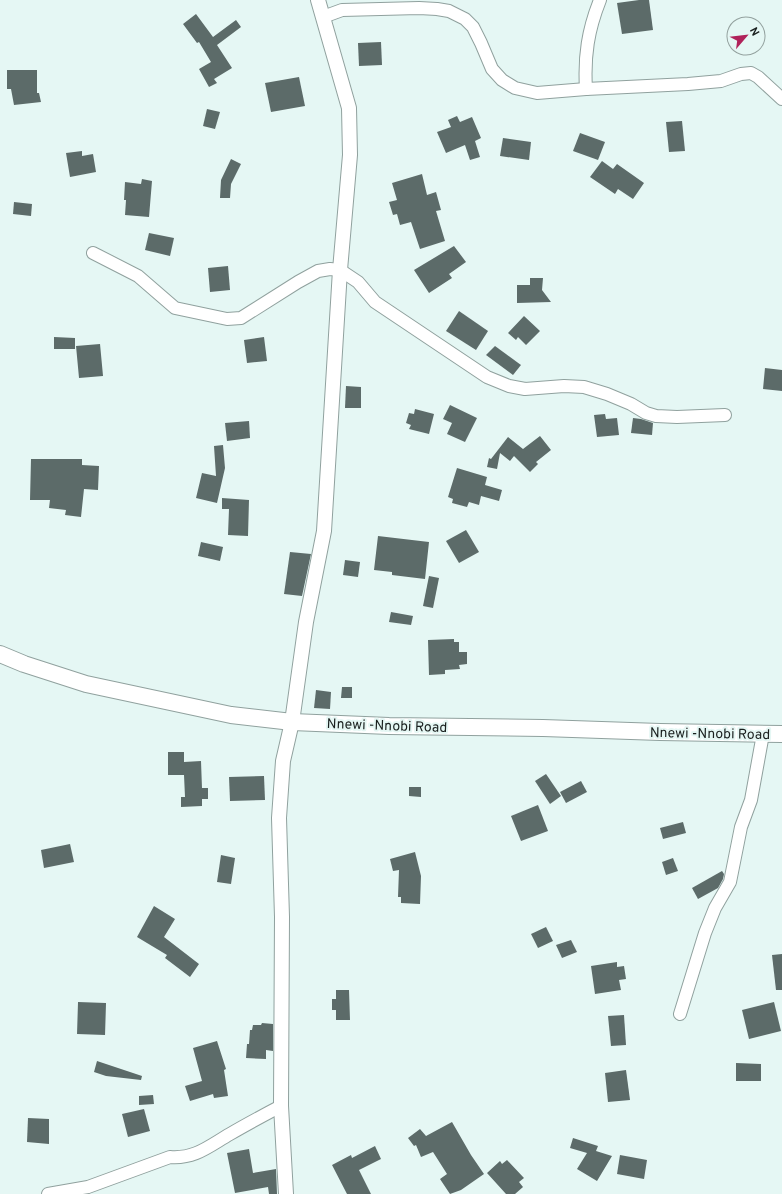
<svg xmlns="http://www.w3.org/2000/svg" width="782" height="1194" font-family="Overpass,sans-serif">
<rect width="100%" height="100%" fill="#e5f7f4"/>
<g fill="#5c6b69">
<polygon points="639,0 649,0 653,30 622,34 617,3"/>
<polygon points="196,14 213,37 236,20 241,27 217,45 232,68 214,79 217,83 209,87 199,69 211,62 199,42 197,43 183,24"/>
<polygon points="381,42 382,65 359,66 358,43"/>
<polygon points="7,70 37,70 37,93 39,93 41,102 14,105 11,89 7,89"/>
<polygon points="299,77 305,106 271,112 265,83"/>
<polygon points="207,109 220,112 215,129 203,126"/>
<polygon points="457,116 460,122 472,117 481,138 475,141 480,157 470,160 465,145 446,153 437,132 451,127 448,120"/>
<polygon points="682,121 685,151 669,152 666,122"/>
<polygon points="580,133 605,142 598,160 573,151"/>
<polygon points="503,138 531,142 529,160 500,156"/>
<polygon points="82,151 82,156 93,154 96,172 70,177 66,153"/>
<polygon points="231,159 241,164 231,184 230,198 220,198 221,180"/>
<polygon points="602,161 613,169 617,164 644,183 633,199 618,189 615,194 590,177"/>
<polygon points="422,174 427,195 436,192 441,210 436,211 445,241 420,249 411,222 400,225 397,214 393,215 389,202 397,200 392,183"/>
<polygon points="142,179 152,181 149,217 125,215 126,200 124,200 125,182 141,184"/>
<polygon points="14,202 32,204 31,216 13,214"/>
<polygon points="149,233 174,238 170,256 145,250"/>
<polygon points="454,246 466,262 449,274 452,278 429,293 414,270"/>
<polygon points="228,266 230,290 210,292 208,268"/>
<polygon points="530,278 543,278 542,290 551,302 517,303 517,285 530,285"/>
<polygon points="459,311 488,331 476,350 446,331"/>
<polygon points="524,316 540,331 526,345 518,337 516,340 508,333"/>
<polygon points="54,337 75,338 75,349 54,349"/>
<polygon points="264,337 267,361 247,363 244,340"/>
<polygon points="100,344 103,376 79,378 76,346"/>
<polygon points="495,346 521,365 513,375 486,355"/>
<polygon points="765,368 782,370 782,391 763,389"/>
<polygon points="346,386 361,387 361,408 345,408"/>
<polygon points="450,405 477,418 465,442 447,434 452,423 443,419"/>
<polygon points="415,409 434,414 429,434 409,429 411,425 406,423 409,413 414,414"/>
<polygon points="605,414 606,419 617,418 619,435 597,437 594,415"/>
<polygon points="633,418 641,419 653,423 652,435 631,433"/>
<polygon points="249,421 250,438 227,441 225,423"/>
<polygon points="540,436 551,450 536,462 538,464 530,472 514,456 510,461 500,453 497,469 487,467 489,458 491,459 508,437 523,449"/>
<polygon points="223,445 225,468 217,503 196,498 202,473 216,476 214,446"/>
<polygon points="31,459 82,459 82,465 99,466 98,490 84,489 81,517 65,515 66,510 49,508 50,500 30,500"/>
<polygon points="457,468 487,477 485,485 502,490 499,501 481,496 479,505 469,502 467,507 452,503 453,499 448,497"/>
<polygon points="222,498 249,500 248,536 228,535 229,509 222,509"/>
<polygon points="466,530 479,552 459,563 446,541"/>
<polygon points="378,536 429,542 425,579 392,575 392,572 374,570"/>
<polygon points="201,542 223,547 220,561 198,556"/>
<polygon points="290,552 311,554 302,596 284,594"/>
<polygon points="345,560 360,562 358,577 343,575"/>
<polygon points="429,576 439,578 433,608 423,606"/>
<polygon points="391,612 413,616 411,625 389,622"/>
<polygon points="454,639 454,642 459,642 459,652 467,652 467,664 459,665 460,669 445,670 445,674 429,675 428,640"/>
<polygon points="342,687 352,687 352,698 341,698"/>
<polygon points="316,690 331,692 330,709 314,708"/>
<polygon points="168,752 184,752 184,762 201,761 202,788 208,788 208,799 202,799 202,806 181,807 181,797 185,797 184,775 168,775"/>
<polygon points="546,774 561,796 550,804 535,781"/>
<polygon points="264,776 265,800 230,801 229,777"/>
<polygon points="581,781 587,792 566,803 560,792"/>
<polygon points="409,787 421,787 421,797 409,796"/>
<polygon points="538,805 548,831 521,841 511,816"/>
<polygon points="683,822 686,833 663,839 660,828"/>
<polygon points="70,844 74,862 44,868 41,850"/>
<polygon points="415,852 421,876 420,904 401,903 401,897 398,897 399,870 393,871 390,859"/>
<polygon points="221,855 235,858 231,884 217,882"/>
<polygon points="673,858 678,871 666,875 662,862"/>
<polygon points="722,871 724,874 723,879 718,888 698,899 692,888"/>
<polygon points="154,906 175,919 164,937 199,964 190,977 165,958 167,955 137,937"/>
<polygon points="546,927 553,941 538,948 531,934"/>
<polygon points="571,940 577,952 562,958 556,945"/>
<polygon points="782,954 782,990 776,990 772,955"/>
<polygon points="617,962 617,967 624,966 626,979 619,980 621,990 595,994 591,966"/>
<polygon points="336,990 349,990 350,1020 336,1020 336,1010 332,1010 332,999 336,999"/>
<polygon points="78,1002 106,1003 105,1035 77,1034"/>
<polygon points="774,1002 781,1031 749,1039 742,1010"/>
<polygon points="624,1015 626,1045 611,1046 608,1016"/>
<polygon points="262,1023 273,1024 273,1051 266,1050 266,1059 246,1058 247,1044 249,1044 250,1030 252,1030 253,1025 261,1025"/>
<polygon points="217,1041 226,1069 224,1070 228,1096 214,1098 213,1094 190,1101 185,1086 202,1081 193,1048"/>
<polygon points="97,1061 142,1076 141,1080 106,1076 94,1072"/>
<polygon points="736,1063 761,1064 761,1081 736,1081"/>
<polygon points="626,1070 630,1100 608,1102 605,1073"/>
<polygon points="153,1095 154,1104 139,1105 139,1096"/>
<polygon points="144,1109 150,1131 128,1137 122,1114"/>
<polygon points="28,1118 49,1119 49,1144 27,1142"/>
<polygon points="452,1122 471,1155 484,1174 461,1190 450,1194 440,1179 447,1174 433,1152 421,1157 416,1145 414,1146 408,1138 420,1129 426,1136"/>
<polygon points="573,1138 598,1146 596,1151 612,1156 597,1181 577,1169 587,1153 570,1148"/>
<polygon points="375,1146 381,1159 359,1170 371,1194 347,1194 332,1165 351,1155 352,1158"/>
<polygon points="249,1149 253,1173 276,1169 277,1194 269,1194 268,1187 235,1193 227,1153"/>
<polygon points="620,1155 647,1160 644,1179 617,1174"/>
<polygon points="507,1160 524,1178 519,1182 523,1187 515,1194 506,1194 487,1173 500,1161 502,1164"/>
</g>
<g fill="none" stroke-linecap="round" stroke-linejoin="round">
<defs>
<g id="minor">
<polyline points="323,17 342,10 419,8 437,9 449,11 465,19 473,27 481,43 492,69 502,80 515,88 537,93 586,89 688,84 721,81 741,74 751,73 758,77 782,99"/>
<path d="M586 89C584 56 588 30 600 0"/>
<polyline points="93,253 138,276 175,308 227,319 241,318 298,282 318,271 330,269 340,270 358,282 375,302 487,377 509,386 525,389 564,386 584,387 607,394 631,404 646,413 656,416 677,417 725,415"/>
<polyline points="680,1014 705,933 715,908 730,882 741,827 751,800 763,734"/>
<path d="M48 1194 88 1187 170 1157C195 1159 209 1146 230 1134 247 1124 264 1115 281 1106"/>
</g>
<polyline id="tertiary" points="286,1194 281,1106 282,917 279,818 283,761 292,722 306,622 324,531 340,270 350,155 349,108 318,0"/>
<polyline id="secondary" points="0,654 24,664 86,684 231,715 292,722 389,726 543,728 660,732 782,734"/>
</defs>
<use href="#minor" stroke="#90a19e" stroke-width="14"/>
<use href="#tertiary" stroke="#90a19e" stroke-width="16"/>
<use href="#secondary" stroke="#90a19e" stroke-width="18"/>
<use href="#minor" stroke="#fff" stroke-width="12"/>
<use href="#tertiary" stroke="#fff" stroke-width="14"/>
<use href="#secondary" stroke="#fff" stroke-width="16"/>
</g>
<g text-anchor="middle" stroke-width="4" stroke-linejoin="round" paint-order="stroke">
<g font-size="14" fill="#191f1e" stroke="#e5f7f4">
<text transform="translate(387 725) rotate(2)" y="5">Nnewi -Nnobi Road</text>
<text transform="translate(710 733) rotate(1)" y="5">Nnewi -Nnobi Road</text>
</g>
</g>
<g transform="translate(746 36) rotate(62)"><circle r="19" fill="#e5f7f4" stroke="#93a19e"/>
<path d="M0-3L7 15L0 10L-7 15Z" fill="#b0225a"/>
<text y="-6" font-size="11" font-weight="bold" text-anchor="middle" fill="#191f1e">N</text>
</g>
</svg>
